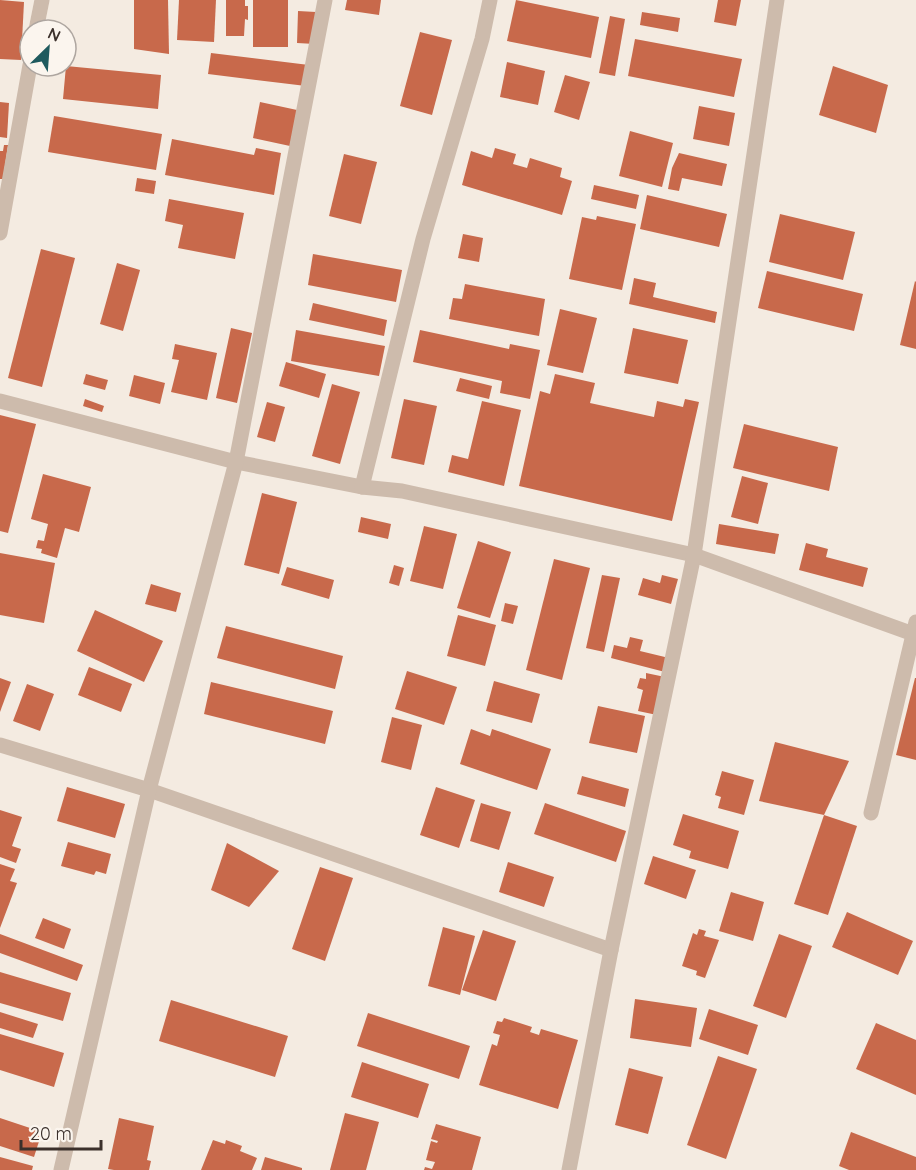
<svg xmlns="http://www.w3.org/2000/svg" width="916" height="1170" font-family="Quicksand,sans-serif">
<rect width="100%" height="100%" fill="#f4ebe1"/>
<g fill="#c8694b">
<polygon points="0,0 24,2 21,60 0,59"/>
<polygon points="134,0 168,0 169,54 134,49"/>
<polygon points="179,0 216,0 214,42 177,40"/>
<polygon points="226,0 245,0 245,6 248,6 248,20 245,19 244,36 226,36"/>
<rect x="253" y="0" width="35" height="47"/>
<polygon points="347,0 381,0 379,15 345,10"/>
<polygon points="516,0 599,17 591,58 507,41"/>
<polygon points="718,0 741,0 736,26 714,22"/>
<polygon points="298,11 316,12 315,44 297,43"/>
<polygon points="642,12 680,18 678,32 640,25"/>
<polygon points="610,16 625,19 615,76 599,73"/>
<polygon points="420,32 452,40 432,115 400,106"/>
<polygon points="635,39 742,59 734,97 628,76"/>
<polygon points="211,53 309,65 306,86 208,74"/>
<polygon points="507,62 545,71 538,105 500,97"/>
<polygon points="66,66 161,75 158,109 63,99"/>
<polygon points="833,66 888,85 876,133 819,115"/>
<polygon points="565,75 590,82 579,120 554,112"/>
<polygon points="0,102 9,103 7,138 0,137"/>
<polygon points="260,102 297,110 290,146 253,138"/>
<polygon points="699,106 735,113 729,146 693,139"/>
<polygon points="54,116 162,134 156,170 48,152"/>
<polygon points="630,131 673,143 662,187 619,176"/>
<polygon points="172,139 254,155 256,148 281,153 274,195 165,175"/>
<polygon points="4,145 8,145 3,179 0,179 0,151 3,151"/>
<polygon points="495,148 516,154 513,164 527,168 530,158 562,168 560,177 572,181 562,215 462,185 471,151 492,158"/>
<polygon points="679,153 727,164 722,186 682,178 679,191 668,189 672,168"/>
<polygon points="344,154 377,162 361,224 329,216"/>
<polygon points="137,178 156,181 154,194 135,191"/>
<polygon points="594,185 639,195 636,209 591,199"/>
<polygon points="647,195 727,214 719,247 640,229"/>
<polygon points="169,199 244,213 235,259 178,248 183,225 165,221"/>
<polygon points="780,214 855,232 843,280 769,262"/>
<polygon points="597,216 636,224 622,290 569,279 582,217 596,220"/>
<polygon points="463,234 483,238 479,262 458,258"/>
<polygon points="41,249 75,258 42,387 8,378"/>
<polygon points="313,254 402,270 396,302 308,285"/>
<polygon points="117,263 140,270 123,331 100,324"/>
<polygon points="767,271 863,294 854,331 758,308"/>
<polygon points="634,278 656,283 653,297 717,312 715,323 629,304"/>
<polygon points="915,281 916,282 916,349 900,345"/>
<polygon points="465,284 545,299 539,336 449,319 453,298 462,299"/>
<polygon points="313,303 387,320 384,336 309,320"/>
<polygon points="560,309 597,318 583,373 547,365"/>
<polygon points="231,328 252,333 237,403 216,398"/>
<polygon points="633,328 688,340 678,384 624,373"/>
<polygon points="296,330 385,346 379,376 291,361"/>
<polygon points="420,330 509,349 510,344 540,350 530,399 500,393 502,381 413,362"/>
<polygon points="175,344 217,353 207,400 171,392 179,360 172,359"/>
<polygon points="286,362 326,374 319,398 279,386"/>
<polygon points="86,374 108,380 105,390 83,384"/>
<polygon points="555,374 595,383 590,403 654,417 657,401 683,407 685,399 699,402 672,521 519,486 540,391 550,394"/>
<polygon points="134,375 165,383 160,404 129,396"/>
<polygon points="460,378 492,386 489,399 456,391"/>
<polygon points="332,384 360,392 340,464 312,456"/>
<polygon points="85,399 104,406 102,412 83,406"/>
<polygon points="404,399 437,406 424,465 391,458"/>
<polygon points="482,401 521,410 504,486 448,472 452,455 468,459"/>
<polygon points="267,402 285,407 275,442 257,437"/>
<polygon points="0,415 36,424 8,533 0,531"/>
<polygon points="744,424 838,447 829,491 733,468"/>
<polygon points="43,474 91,487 79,532 65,528 57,558 41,553 42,549 36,548 38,540 44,541 48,524 31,519"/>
<polygon points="742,476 768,483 758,524 731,517"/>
<polygon points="262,493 297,502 279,574 244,565"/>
<polygon points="361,517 391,524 388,539 358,532"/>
<polygon points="719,524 779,534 775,554 716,544"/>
<polygon points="424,526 457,534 443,589 410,581"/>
<polygon points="478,541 511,552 490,618 457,608"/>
<polygon points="806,543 828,549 826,557 868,568 863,587 799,570"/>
<polygon points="0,553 55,563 44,623 0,615"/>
<polygon points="554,559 590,568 562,680 526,670"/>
<polygon points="394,565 404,568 399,586 389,583"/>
<polygon points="287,567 334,580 329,599 281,585"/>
<polygon points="602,575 620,578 604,652 586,648"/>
<polygon points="662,575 678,579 671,604 638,595 643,578 660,583"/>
<polygon points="151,584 181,593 176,612 145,604"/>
<polygon points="505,603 518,606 513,624 501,621"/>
<polygon points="95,610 163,641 144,682 77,651"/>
<polygon points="458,615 496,625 485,666 447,656"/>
<polygon points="226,626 343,656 335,689 217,658"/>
<polygon points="630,637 643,640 640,651 669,658 665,672 611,658 614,645 627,648"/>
<polygon points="89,667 132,684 121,712 78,695"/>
<polygon points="407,671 457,687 444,725 395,709"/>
<polygon points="646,673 665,677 657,715 638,711 643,690 637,688 640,678 646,679"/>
<polygon points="0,678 11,682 0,712"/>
<polygon points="915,678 916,678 916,760 896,755"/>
<polygon points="494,681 540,694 532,723 486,711"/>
<polygon points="211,682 333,711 325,744 204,714"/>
<polygon points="27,684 54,694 40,731 13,721"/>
<polygon points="598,706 645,716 637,753 589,743"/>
<polygon points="392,717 422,725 411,770 381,762"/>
<polygon points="471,729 490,736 492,729 551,749 537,790 460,764"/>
<polygon points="775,742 849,761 824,815 759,801"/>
<polygon points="722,771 754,780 744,815 718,808 721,797 715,795"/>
<polygon points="582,776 629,789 625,807 577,794"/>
<polygon points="67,787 125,804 115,838 57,821"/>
<polygon points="436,787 475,800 459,848 420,835"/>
<polygon points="481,803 511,812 499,850 470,841"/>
<polygon points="545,803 626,831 616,862 534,834"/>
<polygon points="0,810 22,817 12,846 21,849 16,863 0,857"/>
<polygon points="683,814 739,831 728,869 689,858 691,851 673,845"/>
<polygon points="824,815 857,826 828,915 794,904"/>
<polygon points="68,842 111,854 106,874 96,871 94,875 61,866"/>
<polygon points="227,843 279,871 249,907 211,890"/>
<polygon points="653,856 696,870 686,899 644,884"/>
<polygon points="508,862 554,877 544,907 499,892"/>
<polygon points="0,864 15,869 10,881 17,883 0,928"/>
<polygon points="320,867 353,878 325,961 292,949"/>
<polygon points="731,892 764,902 753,941 719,931"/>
<polygon points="847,912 913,941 898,975 832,947"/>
<polygon points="43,918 71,929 64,949 35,938"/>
<polygon points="443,927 475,936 460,995 428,986"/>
<polygon points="699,929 706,931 704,936 719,940 705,978 696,975 697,971 682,966 693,933 697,935"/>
<polygon points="483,930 516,941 496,1001 462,990"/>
<polygon points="0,934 83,965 77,981 0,953"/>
<polygon points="779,934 812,946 786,1018 753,1006"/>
<polygon points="0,972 71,993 63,1021 0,1003"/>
<polygon points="635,999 697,1008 691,1047 630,1038"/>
<polygon points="171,1000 288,1036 275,1077 159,1041"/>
<polygon points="709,1009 758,1025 748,1055 699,1039"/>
<polygon points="0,1012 38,1024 33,1038 0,1028"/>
<polygon points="368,1013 470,1046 459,1079 357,1046"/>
<polygon points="504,1018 532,1027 530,1032 539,1035 541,1029 578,1040 558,1109 479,1085 492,1044 497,1046 500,1035 493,1033 497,1021 502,1022"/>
<polygon points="876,1023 916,1040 916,1095 856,1069"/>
<polygon points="0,1034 64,1053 54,1087 0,1070"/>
<polygon points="718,1056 757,1069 726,1159 687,1145"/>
<polygon points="362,1062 429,1084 418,1118 351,1097"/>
<polygon points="629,1068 663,1077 648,1134 615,1125"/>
<polygon points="345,1113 379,1122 366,1170 330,1170"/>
<polygon points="0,1118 42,1132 34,1157 0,1146"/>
<polygon points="119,1118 154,1126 147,1160 151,1161 149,1170 114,1170 108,1169"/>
<polygon points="436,1124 481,1137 472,1170 424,1170 425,1167 432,1169 435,1162 426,1160 431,1141 437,1143 438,1141 431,1139"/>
<polygon points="851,1132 916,1157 916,1170 849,1170 839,1166"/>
<polygon points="213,1140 225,1144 226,1140 242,1146 240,1151 257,1158 252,1170 201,1170"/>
<polygon points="0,1157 33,1166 32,1170 0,1170"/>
<polygon points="265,1157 302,1168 302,1170 261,1170"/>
</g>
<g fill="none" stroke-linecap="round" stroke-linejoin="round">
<g stroke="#cdbbac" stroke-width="15">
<polyline points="36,30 42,0"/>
<polyline points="0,233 30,65"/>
<polyline points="0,401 236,462 362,487 402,491 694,555 916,635"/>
<polyline points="362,487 423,239 482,39 490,0"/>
<polyline points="0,745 149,790 611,950"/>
<polyline points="871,813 916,622"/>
<polyline points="61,1170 149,790 236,462 325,0"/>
<polyline points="569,1170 611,950 694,555 777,0"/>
</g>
</g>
<g transform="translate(48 48) rotate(25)"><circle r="28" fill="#fbf5ee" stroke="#aea6a0" stroke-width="1.5"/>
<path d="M0-4.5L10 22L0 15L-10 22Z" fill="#1f5a5e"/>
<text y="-9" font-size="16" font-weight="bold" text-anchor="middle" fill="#3b302b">N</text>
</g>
<path d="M21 1140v9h80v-9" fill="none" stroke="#3b302b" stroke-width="3"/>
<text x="30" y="1140" font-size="18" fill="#3b302b" stroke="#fbf5ee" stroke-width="4.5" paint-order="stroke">20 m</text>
</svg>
